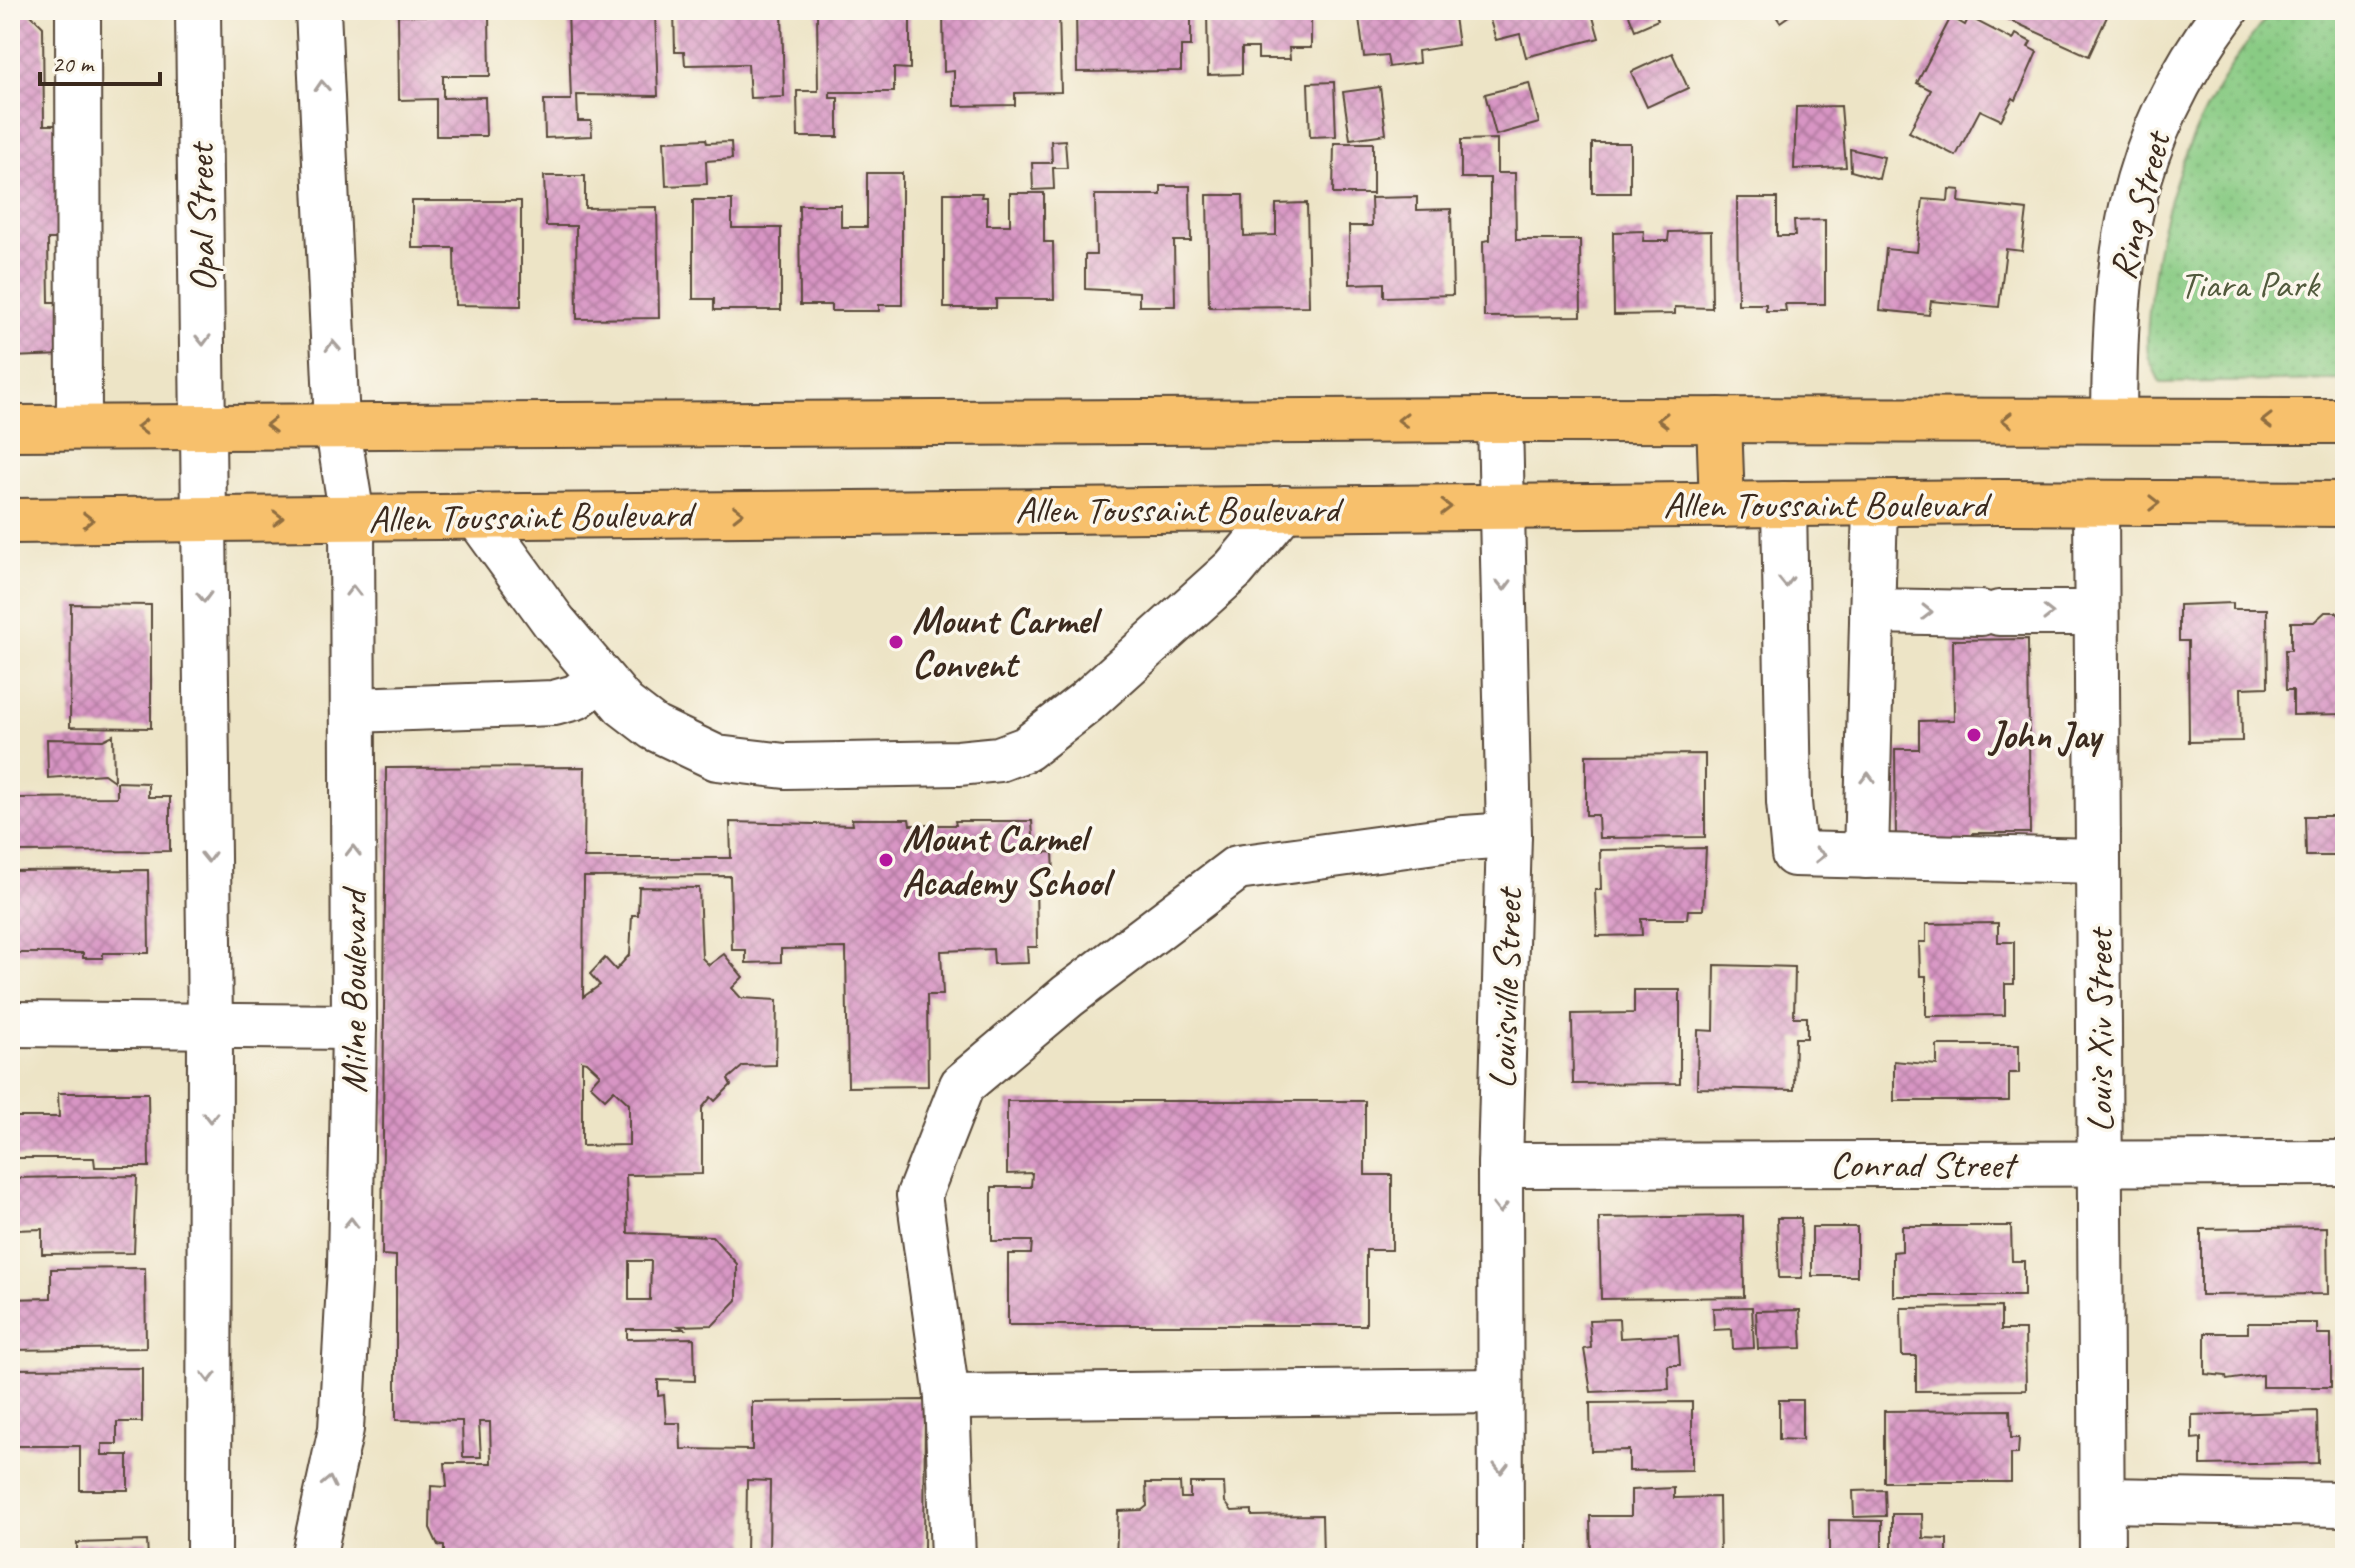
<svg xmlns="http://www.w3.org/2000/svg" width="2355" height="1568" font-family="Caveat,sans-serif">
<defs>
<pattern id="park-dots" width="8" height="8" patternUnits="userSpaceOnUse" patternTransform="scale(2)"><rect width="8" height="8" fill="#89cb84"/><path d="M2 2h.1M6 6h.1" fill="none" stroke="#77ae72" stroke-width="1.8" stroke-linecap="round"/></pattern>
<pattern id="building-cross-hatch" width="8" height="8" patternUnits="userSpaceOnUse" patternTransform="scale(2)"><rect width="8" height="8" fill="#d895c4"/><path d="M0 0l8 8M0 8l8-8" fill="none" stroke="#b07a9f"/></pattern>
</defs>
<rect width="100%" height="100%" fill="#fbf7ec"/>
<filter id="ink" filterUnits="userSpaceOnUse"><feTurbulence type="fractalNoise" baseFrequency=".0125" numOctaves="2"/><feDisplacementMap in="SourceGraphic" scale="16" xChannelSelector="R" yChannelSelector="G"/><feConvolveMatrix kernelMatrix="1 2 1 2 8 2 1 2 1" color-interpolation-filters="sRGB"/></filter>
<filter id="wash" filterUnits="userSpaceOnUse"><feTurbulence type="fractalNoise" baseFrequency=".006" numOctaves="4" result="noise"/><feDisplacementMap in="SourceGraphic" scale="32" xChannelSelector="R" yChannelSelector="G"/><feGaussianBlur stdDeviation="1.8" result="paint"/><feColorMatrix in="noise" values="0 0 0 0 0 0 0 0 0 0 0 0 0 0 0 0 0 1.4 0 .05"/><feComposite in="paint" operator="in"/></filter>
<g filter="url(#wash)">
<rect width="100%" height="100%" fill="#ede4c6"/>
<path fill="url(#park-dots)" stroke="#627a51" stroke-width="2" d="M2273 10H2345V380L2160 383C2157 374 2150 364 2148 355 2145 336 2149 312 2151 293 2162 190 2205 89 2273 10Z"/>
<g id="blocks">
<g fill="url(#building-cross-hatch)" fill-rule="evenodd">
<polygon points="10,10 26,10 43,27 44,125 57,125 62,239 48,239 49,302 64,302 64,355 10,357"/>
<polygon points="435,10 483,10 483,15 489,15 490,76 443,76 443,98 485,97 486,136 436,136 436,99 399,100 398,15 435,16"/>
<polygon points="568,10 655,10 658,96 577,95 578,121 591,121 592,136 545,138 544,100 571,100"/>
<polygon points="674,10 782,10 784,97 750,98 748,64 685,65 684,52 675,52"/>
<polygon points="817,10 910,10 910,69 894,68 894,92 830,92 830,98 838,98 838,137 798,137 797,91 818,91"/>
<polygon points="943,10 1059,10 1061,92 1015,93 1015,105 954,106 954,71 944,72"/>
<polygon points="1076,10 1191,10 1191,46 1181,46 1181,71 1077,72"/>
<polygon points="1207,10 1311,10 1311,48 1289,48 1290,59 1258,59 1258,48 1242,48 1242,74 1208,75"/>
<polygon points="1358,10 1453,10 1458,45 1418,51 1419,63 1389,67 1387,55 1364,57"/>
<polygon points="1487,10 1591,10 1599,38 1526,57 1520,34 1496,40"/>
<polygon points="1627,10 1667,10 1656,15 1658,20 1635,30"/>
<polygon points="1772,10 1797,10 1780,22"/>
<polygon points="1988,10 2110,10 2089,56"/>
<polygon points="1951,17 1965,25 1969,17 2013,40 2016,34 2031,42 2028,47 2037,52 2016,100 2013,98 2001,120 1980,110 1956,156 1909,132 1931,90 1917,83"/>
<polygon points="1672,53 1688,88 1647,107 1631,72"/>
<polygon points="1334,82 1336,136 1310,137 1308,83"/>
<polygon points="1529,83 1539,123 1496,135 1485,94"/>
<polygon points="1380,87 1386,134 1350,139 1343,92"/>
<polygon points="1841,106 1846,167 1794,169 1796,107"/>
<polygon points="706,139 707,143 731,142 732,159 706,161 707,184 666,186 664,141"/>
<polygon points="1497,139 1497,173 1515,173 1516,240 1580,240 1581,316 1484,317 1483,241 1490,240 1490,178 1461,178 1461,140"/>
<polygon points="1065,140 1067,168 1053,168 1054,189 1033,190 1032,163 1052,163 1051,141"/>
<polygon points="1334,143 1373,143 1373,194 1333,194"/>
<rect x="1592" y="143" width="38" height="50"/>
<polygon points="1850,149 1884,157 1879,179 1851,171"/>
<polygon points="867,173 902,173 902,305 879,305 879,311 831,311 831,305 800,305 799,205 841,205 841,227 867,227"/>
<polygon points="544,176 585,176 585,208 657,207 659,318 577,319 576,226 546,226"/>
<polygon points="1161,186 1190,186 1191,241 1174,241 1175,306 1139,306 1139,292 1085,289 1085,255 1096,255 1095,195 1161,195"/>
<polygon points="1949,189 1960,190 1959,202 2027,210 2022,251 2006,249 1999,307 1931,301 1929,315 1880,310 1886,249 1917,252 1923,199 1948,201"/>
<polygon points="944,193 982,193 981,197 987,197 987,225 1010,225 1010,193 1044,193 1044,242 1053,242 1054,299 996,299 996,308 944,308"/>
<polygon points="1207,195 1243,195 1244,236 1276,235 1276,204 1307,203 1309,306 1209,307"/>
<polygon points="1417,197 1417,210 1451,209 1453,295 1384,297 1384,283 1350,284 1349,226 1372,226 1371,198"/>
<polygon points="1737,198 1777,198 1777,236 1795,236 1794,221 1825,220 1825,304 1785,304 1786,311 1766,311 1766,304 1738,304"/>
<polygon points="693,200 732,200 732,228 781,228 781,310 714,310 714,299 693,299"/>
<polygon points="412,201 521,201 521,306 455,305 454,248 412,248"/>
<polygon points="1644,231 1643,241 1668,241 1669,232 1711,231 1712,308 1675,307 1675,314 1614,315 1613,232"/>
<polygon points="2233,603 2233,609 2267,609 2268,687 2241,688 2242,741 2189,742 2188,641 2179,641 2179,605"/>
<polygon points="71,604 151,605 151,728 70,727"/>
<polygon points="2325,612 2336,612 2345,621 2345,714 2293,715 2293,690 2286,690 2285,650 2291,650 2291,622 2314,622"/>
<polygon points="2028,639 2030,833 1973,833 1973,842 1896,843 1895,749 1919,749 1919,721 1954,720 1953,640"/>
<polygon points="113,735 114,781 104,774 48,778 47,739 103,740"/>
<polygon points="1705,754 1705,837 1599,838 1598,815 1586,815 1586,755"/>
<path d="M585 767 584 858H731L730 822 853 825 852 819H909L910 825H956L955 821H1032L1034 853 1053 852 1054 875 1036 876 1037 947H1027L1028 963 994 964 993 949 941 951 943 995H927L928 1086 848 1087 846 948 781 949V962L746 963V950H732L730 876 584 877 583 997 600 985 590 974 605 958 616 970 630 954 632 915H638L639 887 699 888 702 958 709 965 724 954 743 977 732 988 741 998 777 1000 776 1065 743 1066 728 1079 731 1085 715 1101 711 1097 702 1108V1174L626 1175 628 1233 712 1236 737 1264V1300L713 1325 679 1326 684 1329H627V1339L694 1338 695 1381 658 1380V1396L664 1395 666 1423H680L681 1449 752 1450V1402L925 1400 924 1558H769L770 1481 747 1480 746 1558H444V1546L438 1545 430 1528 431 1486 447 1487 445 1463H491L490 1422H479L481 1457H463L462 1421 396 1420V1256L382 1255 386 768ZM582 1061 587 1062 600 1074 590 1085 605 1099 614 1090 629 1104V1145L582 1146ZM629 1261H651L650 1300H629Z"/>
<polygon points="117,782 148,783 148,797 170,797 170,851 14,852 14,798 117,797"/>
<polygon points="2305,816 2345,816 2345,856 2306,856"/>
<polygon points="1706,848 1703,910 1688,910 1687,919 1641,919 1642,935 1597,936 1595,890 1601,890 1600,850"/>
<polygon points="148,870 149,953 103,953 103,958 83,958 83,953 10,953 10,871"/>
<polygon points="1998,923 1998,942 2014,942 2014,984 2005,984 2005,1015 1926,1016 1926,976 1920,976 1919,942 1926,942 1926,924"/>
<polygon points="1715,965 1795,967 1794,1017 1807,1017 1807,1038 1795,1038 1794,1090 1697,1088 1698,1030 1714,1031"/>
<polygon points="1634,990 1680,990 1680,1083 1573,1084 1572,1014 1634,1013"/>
<polygon points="1937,1045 2019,1045 2019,1073 2009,1073 2009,1101 1894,1101 1894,1061 1937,1065"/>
<polygon points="58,1093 148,1093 149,1167 95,1167 94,1158 10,1158 10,1117 59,1117"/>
<polygon points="1007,1101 1365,1101 1365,1175 1392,1175 1392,1250 1366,1250 1366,1325 1008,1325 1008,1254 1031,1254 1032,1241 992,1241 992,1187 1031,1187 1032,1173 1007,1174"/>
<polygon points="137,1176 134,1253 42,1254 42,1229 16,1230 16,1222 10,1222 10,1178"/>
<polygon points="1743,1216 1744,1297 1601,1299 1599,1218"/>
<polygon points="1777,1218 1801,1218 1802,1278 1779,1278"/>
<polygon points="1902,1226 2011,1226 2012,1261 2024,1261 2024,1296 1893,1296 1893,1252 1902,1251"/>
<rect x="1812" y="1227" width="45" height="49"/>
<polygon points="2327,1227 2328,1294 2201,1295 2201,1229"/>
<polygon points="145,1268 146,1348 10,1350 10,1299 51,1298 51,1269"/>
<polygon points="1752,1307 1754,1348 1733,1349 1732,1329 1714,1330 1713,1308"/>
<polygon points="2001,1307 2001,1330 2025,1330 2026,1390 1916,1391 1916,1356 1902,1356 1901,1308"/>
<polygon points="1800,1310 1802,1348 1758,1349 1756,1311"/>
<polygon points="1619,1319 1620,1338 1678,1335 1680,1365 1668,1365 1669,1389 1591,1392 1584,1349 1591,1348 1589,1320"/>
<polygon points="2248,1323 2317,1323 2317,1334 2331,1334 2331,1387 2262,1387 2262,1375 2227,1380 2226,1376 2205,1374 2205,1333 2248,1333"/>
<polygon points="142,1368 142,1422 117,1422 117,1444 102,1444 102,1455 128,1455 128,1490 80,1490 80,1446 10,1446 10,1369"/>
<polygon points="1779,1400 1802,1400 1802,1440 1779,1439"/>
<polygon points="1692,1402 1692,1470 1629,1471 1629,1450 1591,1451 1590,1403"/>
<polygon points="2010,1410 2011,1438 2019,1438 2018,1454 2011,1454 2011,1482 1884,1482 1884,1411"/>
<polygon points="2317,1411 2318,1463 2201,1465 2201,1438 2192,1439 2192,1415"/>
<polygon points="1146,1483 1180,1483 1181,1498 1190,1498 1190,1483 1224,1483 1225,1502 1232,1511 1252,1510 1252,1516 1322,1515 1323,1558 1116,1558 1118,1511 1142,1510 1147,1506"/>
<polygon points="1674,1488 1674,1498 1719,1497 1720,1558 1591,1558 1590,1516 1631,1516 1631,1490"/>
<polygon points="1885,1490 1886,1516 1854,1517 1853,1491"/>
<polygon points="1892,1514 1922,1514 1923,1538 1947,1539 1947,1558 1892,1557"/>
<polygon points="1829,1520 1882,1521 1882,1558 1829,1558"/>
<polygon points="147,1541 148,1558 77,1558 77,1543"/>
</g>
</g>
</g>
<g filter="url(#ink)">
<use href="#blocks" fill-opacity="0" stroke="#564637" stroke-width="2"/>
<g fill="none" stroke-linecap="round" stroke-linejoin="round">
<defs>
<g id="minor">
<polyline points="78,10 79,427"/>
<polyline points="198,10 210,1026 209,1558"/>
<polyline points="1500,420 1509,835 1500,1165 1501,1558"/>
<path d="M2114 420C2115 257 2125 146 2226 10"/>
<polyline points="2096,503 2102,1558"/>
<polyline points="1784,504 1789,802 1794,854 2098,861"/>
<polyline points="477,516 554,622 624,705 654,728 717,758 785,766 958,763 999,759 1026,749 1085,703 1234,569 1285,508"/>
<polyline points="1872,611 1981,613"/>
<polyline points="1999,613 2096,613"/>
<polyline points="353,710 554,703 576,697 600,679"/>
<polyline points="1866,856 1875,504"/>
<polyline points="10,1024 354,1027"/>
<polyline points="1500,1165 2345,1163"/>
<polyline points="947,1397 1500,1391"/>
<polyline points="2102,1500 2345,1504"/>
<polyline points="313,1558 341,1429 350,1266 354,1027 352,517 337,424 318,10"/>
<polyline points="953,1558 947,1397 919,1195 962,1085 1068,996 1237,868 1450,839 1509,835"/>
</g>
<g id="major">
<polyline points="1719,420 1722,505"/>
<polyline points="10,428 1500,420 2345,421"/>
<polyline points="10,521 2001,502 2345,504"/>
</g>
</defs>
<use href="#minor" stroke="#564637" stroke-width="48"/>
<use href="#major" stroke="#564637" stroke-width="48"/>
<use href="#minor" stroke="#fff" stroke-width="44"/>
<use href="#major" stroke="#f7c06c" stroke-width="44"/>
</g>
<defs><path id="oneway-chevron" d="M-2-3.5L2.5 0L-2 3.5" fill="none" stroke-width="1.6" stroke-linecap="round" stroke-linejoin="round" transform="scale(2)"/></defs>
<g stroke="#a79f9a">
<use href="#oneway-chevron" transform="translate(322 86) rotate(-93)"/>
<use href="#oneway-chevron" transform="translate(203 340) rotate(89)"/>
<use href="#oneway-chevron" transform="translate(333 346) rotate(-93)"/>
<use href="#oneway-chevron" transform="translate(1786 582) rotate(89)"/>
<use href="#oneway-chevron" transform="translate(1504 585) rotate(89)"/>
<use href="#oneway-chevron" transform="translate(353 591) rotate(-90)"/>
<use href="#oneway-chevron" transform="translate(204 597) rotate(89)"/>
<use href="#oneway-chevron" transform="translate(1927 612) rotate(1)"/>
<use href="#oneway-chevron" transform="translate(2048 613)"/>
<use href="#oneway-chevron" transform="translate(1868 778) rotate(-89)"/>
<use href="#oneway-chevron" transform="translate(353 851) rotate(-90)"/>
<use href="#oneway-chevron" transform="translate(1820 855) rotate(1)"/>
<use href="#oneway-chevron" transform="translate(208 857) rotate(89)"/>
<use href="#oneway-chevron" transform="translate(210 1117) rotate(90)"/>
<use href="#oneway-chevron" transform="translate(1500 1208) rotate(90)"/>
<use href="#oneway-chevron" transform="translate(351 1223) rotate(-89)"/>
<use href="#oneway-chevron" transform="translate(209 1377) rotate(90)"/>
<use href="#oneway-chevron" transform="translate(1501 1468) rotate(90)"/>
<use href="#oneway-chevron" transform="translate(329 1482) rotate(-78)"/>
</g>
<g stroke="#906e41">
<use href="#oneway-chevron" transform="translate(1403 420) rotate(180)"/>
<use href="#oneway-chevron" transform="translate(1663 420) rotate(-180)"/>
<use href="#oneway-chevron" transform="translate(2007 420) rotate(180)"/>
<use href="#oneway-chevron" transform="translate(2267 421) rotate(-180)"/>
<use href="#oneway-chevron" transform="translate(271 425) rotate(179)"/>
<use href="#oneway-chevron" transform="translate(142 427) rotate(179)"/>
<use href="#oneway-chevron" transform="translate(2154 503)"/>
<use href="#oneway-chevron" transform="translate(1446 507)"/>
<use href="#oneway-chevron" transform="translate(738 513) rotate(-1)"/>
<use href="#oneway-chevron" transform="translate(278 518) rotate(-1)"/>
<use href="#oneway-chevron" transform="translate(88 520) rotate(-1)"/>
</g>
</g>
<g fill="#b5179e" stroke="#fbf7ec" stroke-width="3">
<circle cx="896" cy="642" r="8"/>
<circle cx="1974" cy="735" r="8"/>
<circle cx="886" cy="860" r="8"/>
</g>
<g text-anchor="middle" stroke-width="7" stroke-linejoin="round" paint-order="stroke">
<g font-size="38" fill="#3b2a1e" stroke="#fbf7ec">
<text transform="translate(2139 206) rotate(-76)" y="13">Ring Street</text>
<text transform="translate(201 218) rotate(-91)" y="13">Opal Street</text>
<text x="1825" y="517">Allen Toussaint Boulevard</text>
<text x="1177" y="522">Allen Toussaint Boulevard</text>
<text transform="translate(530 516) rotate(-1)" y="13">Allen Toussaint Boulevard</text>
<text transform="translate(1505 989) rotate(-88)" y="13">Louisville Street</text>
<text transform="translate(353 992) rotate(-90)" y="13">Milne Boulevard</text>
<text transform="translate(2099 1031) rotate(-90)" y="13">Louis Xiv Street</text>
<text x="1922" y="1177">Conrad Street</text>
</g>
<g font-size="38" fill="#525a3d" stroke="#fbf7ec">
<text x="2249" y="297">Tiara Park</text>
</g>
<g font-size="38" font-weight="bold" fill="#3b2a1e" stroke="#fbf7ec" text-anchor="start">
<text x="912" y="633">Mount Carmel<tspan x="912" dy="44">Convent</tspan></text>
<text x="1990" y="748">John Jay</text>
<text x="902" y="851">Mount Carmel<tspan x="902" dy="44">Academy School</tspan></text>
</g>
</g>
<rect width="2355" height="1568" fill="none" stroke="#fbf7ec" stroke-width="40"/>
<path d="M40 72v12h120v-12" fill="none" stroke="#3b2a1e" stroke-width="4"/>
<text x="52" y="72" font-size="24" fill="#3b2a1e" stroke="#fbf7ec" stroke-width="6" paint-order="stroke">20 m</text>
</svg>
